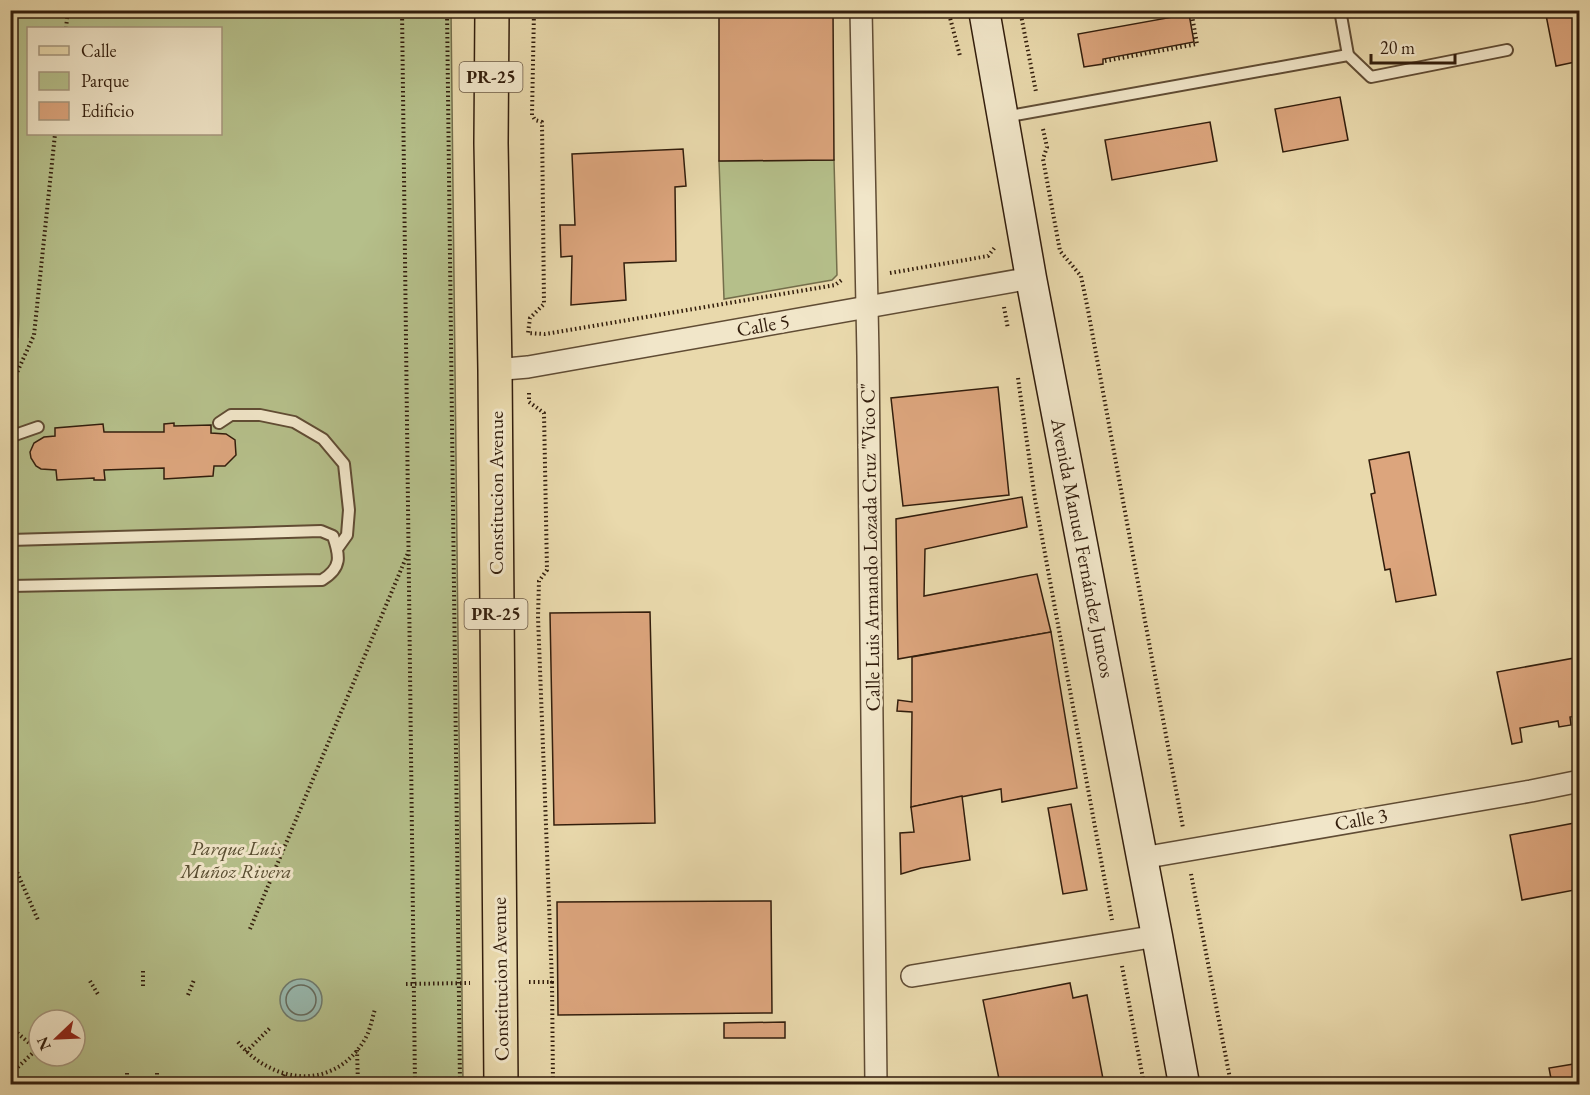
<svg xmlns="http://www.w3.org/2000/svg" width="1590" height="1095" font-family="'EB Garamond',serif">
<rect width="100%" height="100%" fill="#e9d9ac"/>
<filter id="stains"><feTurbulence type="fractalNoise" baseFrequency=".00333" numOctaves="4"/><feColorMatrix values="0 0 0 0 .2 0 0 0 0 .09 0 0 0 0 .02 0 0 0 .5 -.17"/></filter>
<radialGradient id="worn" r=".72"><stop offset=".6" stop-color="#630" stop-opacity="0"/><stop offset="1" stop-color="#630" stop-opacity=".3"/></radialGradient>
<g fill="#b5bf8a" stroke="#746e4b" stroke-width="1.5" fill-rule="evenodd">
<path d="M17 11H451L463 1084H11L10 356 18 337 19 314ZM28 28H220V134H28ZM39 1020H75V1056H39Z"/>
<polygon points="834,160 837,275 832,280 724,299 719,161"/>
</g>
<circle fill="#98b9af" stroke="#6f7b6e" stroke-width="1.5" cx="301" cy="1000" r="21"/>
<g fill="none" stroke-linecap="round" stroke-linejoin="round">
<circle stroke="#656b5e" stroke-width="1.5" cx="301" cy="1000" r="15"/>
</g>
<g fill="#dca57d" stroke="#321d0c" stroke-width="1.5">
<polygon points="719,10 833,10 834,160 719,161"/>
<polygon points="1545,10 1580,10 1580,61 1556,66"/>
<polygon points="1189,14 1194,42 1103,59 1103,64 1084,67 1078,34"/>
<polygon points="1340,97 1348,140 1283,152 1275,109"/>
<polygon points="1210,122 1217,161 1112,180 1105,140"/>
<polygon points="683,149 686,186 675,187 676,261 624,263 626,300 571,305 572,256 561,257 560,225 575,225 572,154"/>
<polygon points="998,387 1009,495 903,506 891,398"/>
<polygon points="174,423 174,426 211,425 211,433 226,434 235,440 236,455 225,466 214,466 213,476 164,479 164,468 104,470 105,480 94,480 94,478 57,480 56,470 41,469 36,466 31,458 30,452 34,443 44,437 55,436 55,428 103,424 104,432 164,432 164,424"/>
<polygon points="1409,452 1436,595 1396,602 1390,569 1385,570 1371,494 1375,493 1369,460"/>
<polygon points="1022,497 1027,527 925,549 924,596 1037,574 1051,632 898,659 896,519"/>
<polygon points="650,612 655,823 554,825 550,613"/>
<polygon points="1051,632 1077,788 1002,802 1001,789 911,807 912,712 897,711 898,700 912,702 912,657"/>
<polygon points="1580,657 1580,715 1570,717 1571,725 1559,727 1558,721 1520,728 1522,742 1512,744 1497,672"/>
<polygon points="962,796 970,860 921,868 901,874 900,833 914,832 911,807"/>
<polygon points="1071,804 1087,890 1063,894 1048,808"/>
<polygon points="1580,822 1580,889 1522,900 1510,835"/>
<polygon points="771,901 772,1013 558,1015 557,902"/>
<polygon points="1070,983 1073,998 1087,995 1104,1084 1000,1084 983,1000"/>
<polygon points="785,1022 785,1038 724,1038 724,1023"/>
<polygon points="1580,1063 1580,1084 1552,1084 1549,1068"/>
</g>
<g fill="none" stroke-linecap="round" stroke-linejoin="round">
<defs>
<g id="service">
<polyline points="1340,10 1348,55"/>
<polyline points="1004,117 1348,55 1371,77 1507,50"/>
<polyline points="219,423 231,415 260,415 294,422 323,439 344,464 349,510 347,535 337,549"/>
<polyline points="10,439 15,435 38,427"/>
<path d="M10 540 321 531 333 536C340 556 342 568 322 580L10 586"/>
</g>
<g id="minor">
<polyline points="861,10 868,356 876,1084"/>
<polyline points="495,370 528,367 1031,278"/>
<polyline points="1142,858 1531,791 1580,781"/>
<polyline points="912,976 1157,936"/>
</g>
<polyline id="secondary" points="984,10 1031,278 1157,936 1184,1084"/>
<polyline id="primary" points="492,10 491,143 495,370 501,1084"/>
</defs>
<use href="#service" stroke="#604c34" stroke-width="14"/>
<use href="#minor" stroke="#604c34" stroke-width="24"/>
<use href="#secondary" stroke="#321d0c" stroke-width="33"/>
<use href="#primary" stroke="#321d0c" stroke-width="36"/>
<g stroke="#321d0c" stroke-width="4" stroke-dasharray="1.5 3" stroke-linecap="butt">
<polyline points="402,10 415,1084"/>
<polyline points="447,10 460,1084"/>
<polyline points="534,10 532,115 535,120 542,122 544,304 530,318 528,333 545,334 835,285 843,279"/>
<polyline points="948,10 960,56"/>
<polyline points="1020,10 1036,92"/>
<polyline points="66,28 68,10"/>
<polyline points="1105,61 1197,44 1191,10"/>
<polyline points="1043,129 1047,147 1043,159 1060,251 1081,276 1088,310 1183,828"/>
<polyline points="890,273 988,256 996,246"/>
<polyline points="1004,307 1008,329"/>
<polyline points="1018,378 1035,499 1112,920"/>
<polyline points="10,388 34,335 55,134"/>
<polyline points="10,856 38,920"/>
<polyline points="1191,874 1231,1084"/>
<polyline points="250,929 408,553"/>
<polyline points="1122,966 1144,1084"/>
<polyline points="90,981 99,996"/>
<polyline points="529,982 552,982 538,617 539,581 547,570 544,413 529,402 529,391"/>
<polyline points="552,982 553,1084"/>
<polyline points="406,984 470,983"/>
<polyline points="143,986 143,968"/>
<polyline points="188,995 194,980"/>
<polyline points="14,1030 36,1049"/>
<path d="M238 1042C272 1084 334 1092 365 1039 370 1031 372 1019 375 1009"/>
<polyline points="357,1050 358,1084"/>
<polyline points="246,1052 271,1027"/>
<polyline points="10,1071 16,1069 39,1047"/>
<polyline points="127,1073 127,1084"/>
<polyline points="157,1073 157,1084"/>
<polyline points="10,1084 11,1084"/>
<polyline points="280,1084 284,1074"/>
</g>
<use href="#service" stroke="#f1e6c9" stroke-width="10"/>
<use href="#minor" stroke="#f1e6c9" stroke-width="21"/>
<use href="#secondary" stroke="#f1e6c9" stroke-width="30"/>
<use href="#primary" stroke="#e9d9ac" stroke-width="33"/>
</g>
<g text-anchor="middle" stroke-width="6" stroke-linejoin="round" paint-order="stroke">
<g fill="#f1e6c9" stroke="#6b5945" stroke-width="1.5">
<rect x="459.5" y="62" width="63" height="30" rx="4.5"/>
<rect x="464.5" y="599" width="63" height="30" rx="4.5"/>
</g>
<g font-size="18" font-weight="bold" fill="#321d0c">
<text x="491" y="83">PR-25</text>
<text x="496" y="620">PR-25</text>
</g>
<g font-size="20" fill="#321d0c" stroke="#f1e6c9">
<text transform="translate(763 325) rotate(-10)" y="7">Calle 5</text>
<text transform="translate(496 493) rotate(-90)" y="7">Constitucion Avenue</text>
<text transform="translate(870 547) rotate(-91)" y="7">Calle Luis Armando Lozada Cruz "Vico C"</text>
<text transform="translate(1083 548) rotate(79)" y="7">Avenida Manuel Fernández Juncos</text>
<text transform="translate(1361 819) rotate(-10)" y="7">Calle 3</text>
<text transform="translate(500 979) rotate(-91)" y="7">Constitucion Avenue</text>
</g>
<g font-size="20" font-style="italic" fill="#594e32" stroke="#f1e6c9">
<text x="236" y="855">Parque Luis<tspan x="236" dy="23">Muñoz Rivera</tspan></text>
</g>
</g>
<rect width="1590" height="1095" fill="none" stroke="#e9d9ac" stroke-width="36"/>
<rect x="12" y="12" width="1566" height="1071" fill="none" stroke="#321d0c" stroke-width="3"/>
<rect x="18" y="18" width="1554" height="1059" fill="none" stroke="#321d0c" stroke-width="1.5"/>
<rect x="27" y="27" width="195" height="108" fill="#f1e6c9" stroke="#a5967d" stroke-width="1.5"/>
<rect x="39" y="46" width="30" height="9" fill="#e9d9ac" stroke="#a5967d" stroke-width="1.5"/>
<text x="81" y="57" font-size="18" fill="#321d0c">Calle</text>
<rect x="39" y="72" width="30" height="18" fill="#b5bf8a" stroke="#a5967d" stroke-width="1.5"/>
<text x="81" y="87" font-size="18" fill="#321d0c">Parque</text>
<rect x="39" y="102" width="30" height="18" fill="#dca57d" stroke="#a5967d" stroke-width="1.5"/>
<text x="81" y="117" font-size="18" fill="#321d0c">Edificio</text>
<g transform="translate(57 1038) rotate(247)"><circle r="28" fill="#f1e6c9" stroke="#a5967d" stroke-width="1.5"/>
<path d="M0-4.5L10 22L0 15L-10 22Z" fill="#8f2418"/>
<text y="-9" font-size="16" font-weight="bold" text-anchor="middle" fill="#321d0c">N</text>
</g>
<path d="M1371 54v9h84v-9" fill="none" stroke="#321d0c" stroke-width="3"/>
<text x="1380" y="54" font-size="18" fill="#321d0c" stroke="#f1e6c9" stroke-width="4.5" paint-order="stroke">20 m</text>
<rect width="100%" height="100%" filter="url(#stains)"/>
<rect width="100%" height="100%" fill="url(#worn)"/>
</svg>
